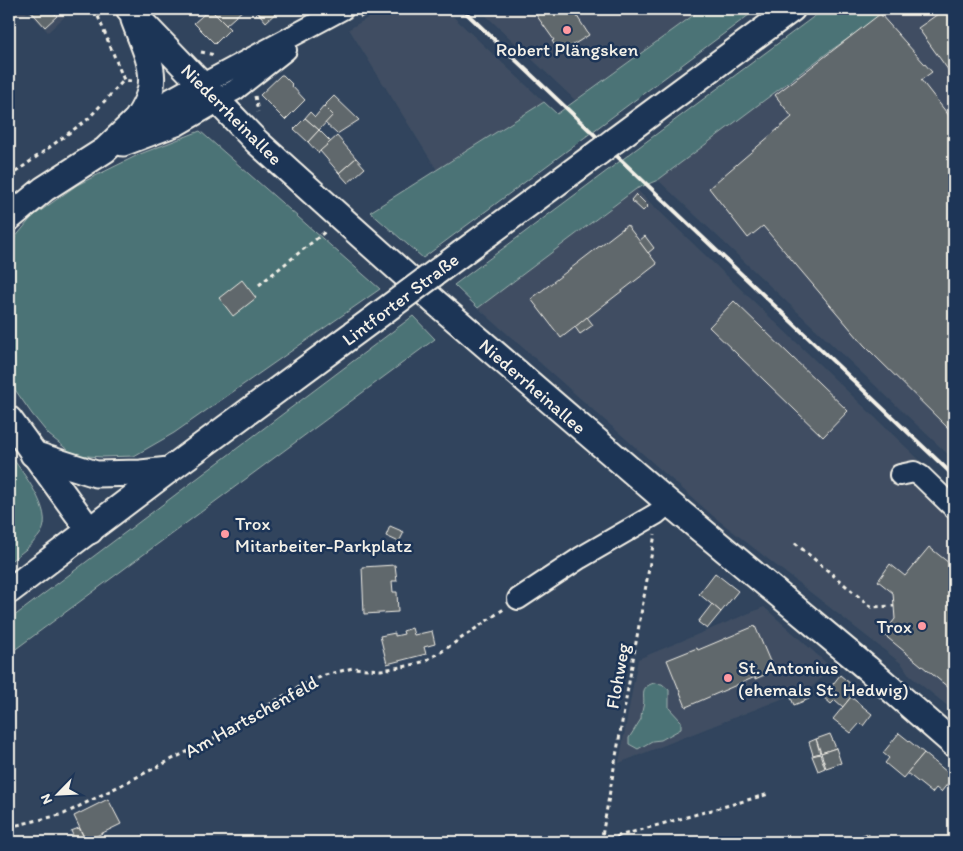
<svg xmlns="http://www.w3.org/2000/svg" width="963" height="851" font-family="Itim,sans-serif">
<rect width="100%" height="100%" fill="#31445d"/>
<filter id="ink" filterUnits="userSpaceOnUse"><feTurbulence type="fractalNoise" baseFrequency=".02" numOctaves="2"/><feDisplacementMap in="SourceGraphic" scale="10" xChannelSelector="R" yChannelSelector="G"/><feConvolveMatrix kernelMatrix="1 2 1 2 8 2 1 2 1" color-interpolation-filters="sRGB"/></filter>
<g filter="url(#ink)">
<g fill="#3f4e62">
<polygon points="12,9 73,9 48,32 28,11 21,18"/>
<polygon points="383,9 445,9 544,102 437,170 349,29"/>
<polygon points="479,9 702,9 575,100"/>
<polygon points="891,9 954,9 954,460 658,180 830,51"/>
<polygon points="636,189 954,493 954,711 910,676 902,664 713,516 478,308"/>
<polygon points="764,607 832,668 812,687 619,763 638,659"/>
</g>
<g fill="#4b7376" stroke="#a0b2af">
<polygon points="702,9 757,9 423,258 370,212 544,102 557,114"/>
<polygon points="824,9 891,9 830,51 658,180 636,189 478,308 454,285"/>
<polygon points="200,131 380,289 174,433 134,456 102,457 74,455 49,435 32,414 9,381 9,245 32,217 77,185 140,154"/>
<polygon points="413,316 435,339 9,654 9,620"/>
<path d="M9 453C21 471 55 511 41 533 33 545 20 554 9 562Z"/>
<path d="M654 683 662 684 669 690V708L681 721V729L661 740 652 741 638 749 629 744V738L641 719C641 714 642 712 643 707 646 695 638 688 654 683Z"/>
</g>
<g fill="#60676c" stroke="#f4f1e8">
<polygon points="29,9 50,9 57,16 45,27"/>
<polygon points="210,9 244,9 226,25"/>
<polygon points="210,9 230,29 215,44 194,23"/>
<polygon points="255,9 275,9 278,11 266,22"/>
<polygon points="535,9 582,9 575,13 589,35 560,53 552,41 554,40 534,12 536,11"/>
<polygon points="945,9 954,9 954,78 918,28"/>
<polygon points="880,14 932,72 921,80 954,122 954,434 864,345 763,226 748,238 709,188 792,117 775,95"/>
<polygon points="281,75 283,75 292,84 291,85 305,100 285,120 260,95"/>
<polygon points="334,96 359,120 337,134 325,123 333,115 324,106"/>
<polygon points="324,106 333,115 319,130 305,118 310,112 315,117"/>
<polygon points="305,118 319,130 308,142 294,129"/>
<polygon points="319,130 331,142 318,153 308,142"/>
<polygon points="337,136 356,158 339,173 320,151"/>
<polygon points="356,158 365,168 348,183 339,173"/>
<polygon points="636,194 648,206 643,211 631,200"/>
<polygon points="627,225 657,264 561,338 531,299"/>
<polygon points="645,236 654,248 648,253 639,241"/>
<polygon points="242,280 256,298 233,316 219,298"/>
<polygon points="734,301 848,411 823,437 709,327"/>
<polygon points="587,317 593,325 580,334 575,327"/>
<polygon points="390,526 404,532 399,542 386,536"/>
<polygon points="929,547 954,567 954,692 883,634 895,619 893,593 878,581 890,564 905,576"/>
<polygon points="395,565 397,581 392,581 393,592 397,592 398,612 364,614 362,567"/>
<polygon points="715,573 738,591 721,612 699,594"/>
<polygon points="712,604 721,612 707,629 698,622"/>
<polygon points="755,626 774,671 755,679 755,677 686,707 667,660 697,648 698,650"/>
<polygon points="412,628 414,635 432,631 435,644 424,647 426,654 387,664 380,636 395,633 395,636 404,634 403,631"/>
<polygon points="840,675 857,689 843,707 835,700 831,704 823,697"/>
<polygon points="806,691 809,699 794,705 791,698"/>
<polygon points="851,697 872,714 863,726 860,723 851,733 833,719"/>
<polygon points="899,733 924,753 903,778 885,763 889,758 883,753"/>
<polygon points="830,734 836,748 821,753 816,739"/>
<polygon points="816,739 820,753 813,755 809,742"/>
<polygon points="836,748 841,763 826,768 821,753"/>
<polygon points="924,753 953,777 941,792 936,788 932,793 907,773"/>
<polygon points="820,754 825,768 818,771 812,756"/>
<polygon points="108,799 121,824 86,841 74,816"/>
<polygon points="79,828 86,841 84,842 76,842 71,831"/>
<polygon points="868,833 872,841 874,842 844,842"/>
</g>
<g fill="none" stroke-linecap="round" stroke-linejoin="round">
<defs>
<g id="minor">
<polyline points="201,85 343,9"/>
<polyline points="216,100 235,90 286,50"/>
<polyline points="900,475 914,472 921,476 954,508"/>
<polyline points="518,599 580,558 656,514 669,503"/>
</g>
<g id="major">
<polyline points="129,9 256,141 339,216 434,301 669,503 867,668 954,744"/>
<path d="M134 123C164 82 150 63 134 20"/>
<polyline points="615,140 792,9"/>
<polyline points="123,143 176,123 216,100"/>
<polyline points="9,218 44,189 105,150 133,123 201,85"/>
<polyline points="462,253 599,152"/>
<polyline points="9,419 90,531"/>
<polyline points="33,454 96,474 141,473 169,470"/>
<polyline points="9,591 169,470 372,320"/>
</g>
</defs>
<use href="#minor" stroke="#f4f1e8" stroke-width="24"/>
<use href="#major" stroke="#f4f1e8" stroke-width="29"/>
<g stroke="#f4f1e8" stroke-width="3" stroke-dasharray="4 4" stroke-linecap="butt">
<polyline points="95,9 124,80 131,81"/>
<polyline points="360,17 374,9"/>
<polyline points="201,52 215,55"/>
<polyline points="255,96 258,112"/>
<polyline points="9,177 88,119 124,80"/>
<polyline points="259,285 326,231"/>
<polyline points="795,543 871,607 894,606"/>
<polyline points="9,827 64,814 216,737 300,686 325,675 353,668 381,670 408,666 425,661 441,652 504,609"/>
<polyline points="601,841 769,794"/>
<polyline points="601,842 655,534"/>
</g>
<use href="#minor" stroke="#1d3557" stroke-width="20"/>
<use href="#major" stroke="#1d3557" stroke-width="25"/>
<polyline stroke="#f4f1e8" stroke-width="4" points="462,9 954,476"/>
<defs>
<g id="major-bridge">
<polyline points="599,152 615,140"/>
<polyline points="372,320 462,253"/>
</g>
</defs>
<use href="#major-bridge" stroke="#f4f1e8" stroke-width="29" stroke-linecap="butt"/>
<use href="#major-bridge" stroke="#1d3557" stroke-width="25"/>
</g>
</g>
<g fill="#ff9aa2" stroke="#1d3557" stroke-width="2">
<circle cx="567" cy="30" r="5"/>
<circle cx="225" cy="534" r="5"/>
<circle cx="922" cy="626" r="5"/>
<circle cx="728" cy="678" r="5"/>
</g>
<g text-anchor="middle" stroke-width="5" stroke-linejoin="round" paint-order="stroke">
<g font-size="19" fill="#f4f1e8" stroke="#1d3557" text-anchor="start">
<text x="567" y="56" text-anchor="middle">Robert Plängsken</text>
<text x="235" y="530">Trox<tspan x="235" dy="22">Mitarbeiter-Parkplatz</tspan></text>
<text x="912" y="633" text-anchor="end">Trox</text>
<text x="738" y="674">St. Antonius<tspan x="738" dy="22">(ehemals St. Hedwig)</tspan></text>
</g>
<g font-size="19" fill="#f4f1e8" stroke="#1d3557">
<text transform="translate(232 114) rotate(45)" y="7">Niederrheinallee</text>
<text transform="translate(400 299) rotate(-37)" y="7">Lintforter Straße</text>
<text transform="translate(533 386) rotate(41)" y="7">Niederrheinallee</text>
<text transform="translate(617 676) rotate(-80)" y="7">Flohweg</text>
<text transform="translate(251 716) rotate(-29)" y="7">Am Hartschenfeld</text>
</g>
</g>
<rect width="963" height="851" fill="none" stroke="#1d3557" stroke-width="30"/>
<rect x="15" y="15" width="933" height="821" fill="none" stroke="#f4f1e8" stroke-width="2" filter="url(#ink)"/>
<g transform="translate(58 794) rotate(246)" stroke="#1d3557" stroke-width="4" paint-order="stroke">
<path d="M0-4L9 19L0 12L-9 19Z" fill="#f4f1e8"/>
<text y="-8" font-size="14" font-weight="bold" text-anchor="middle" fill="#f4f1e8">N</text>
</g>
</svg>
